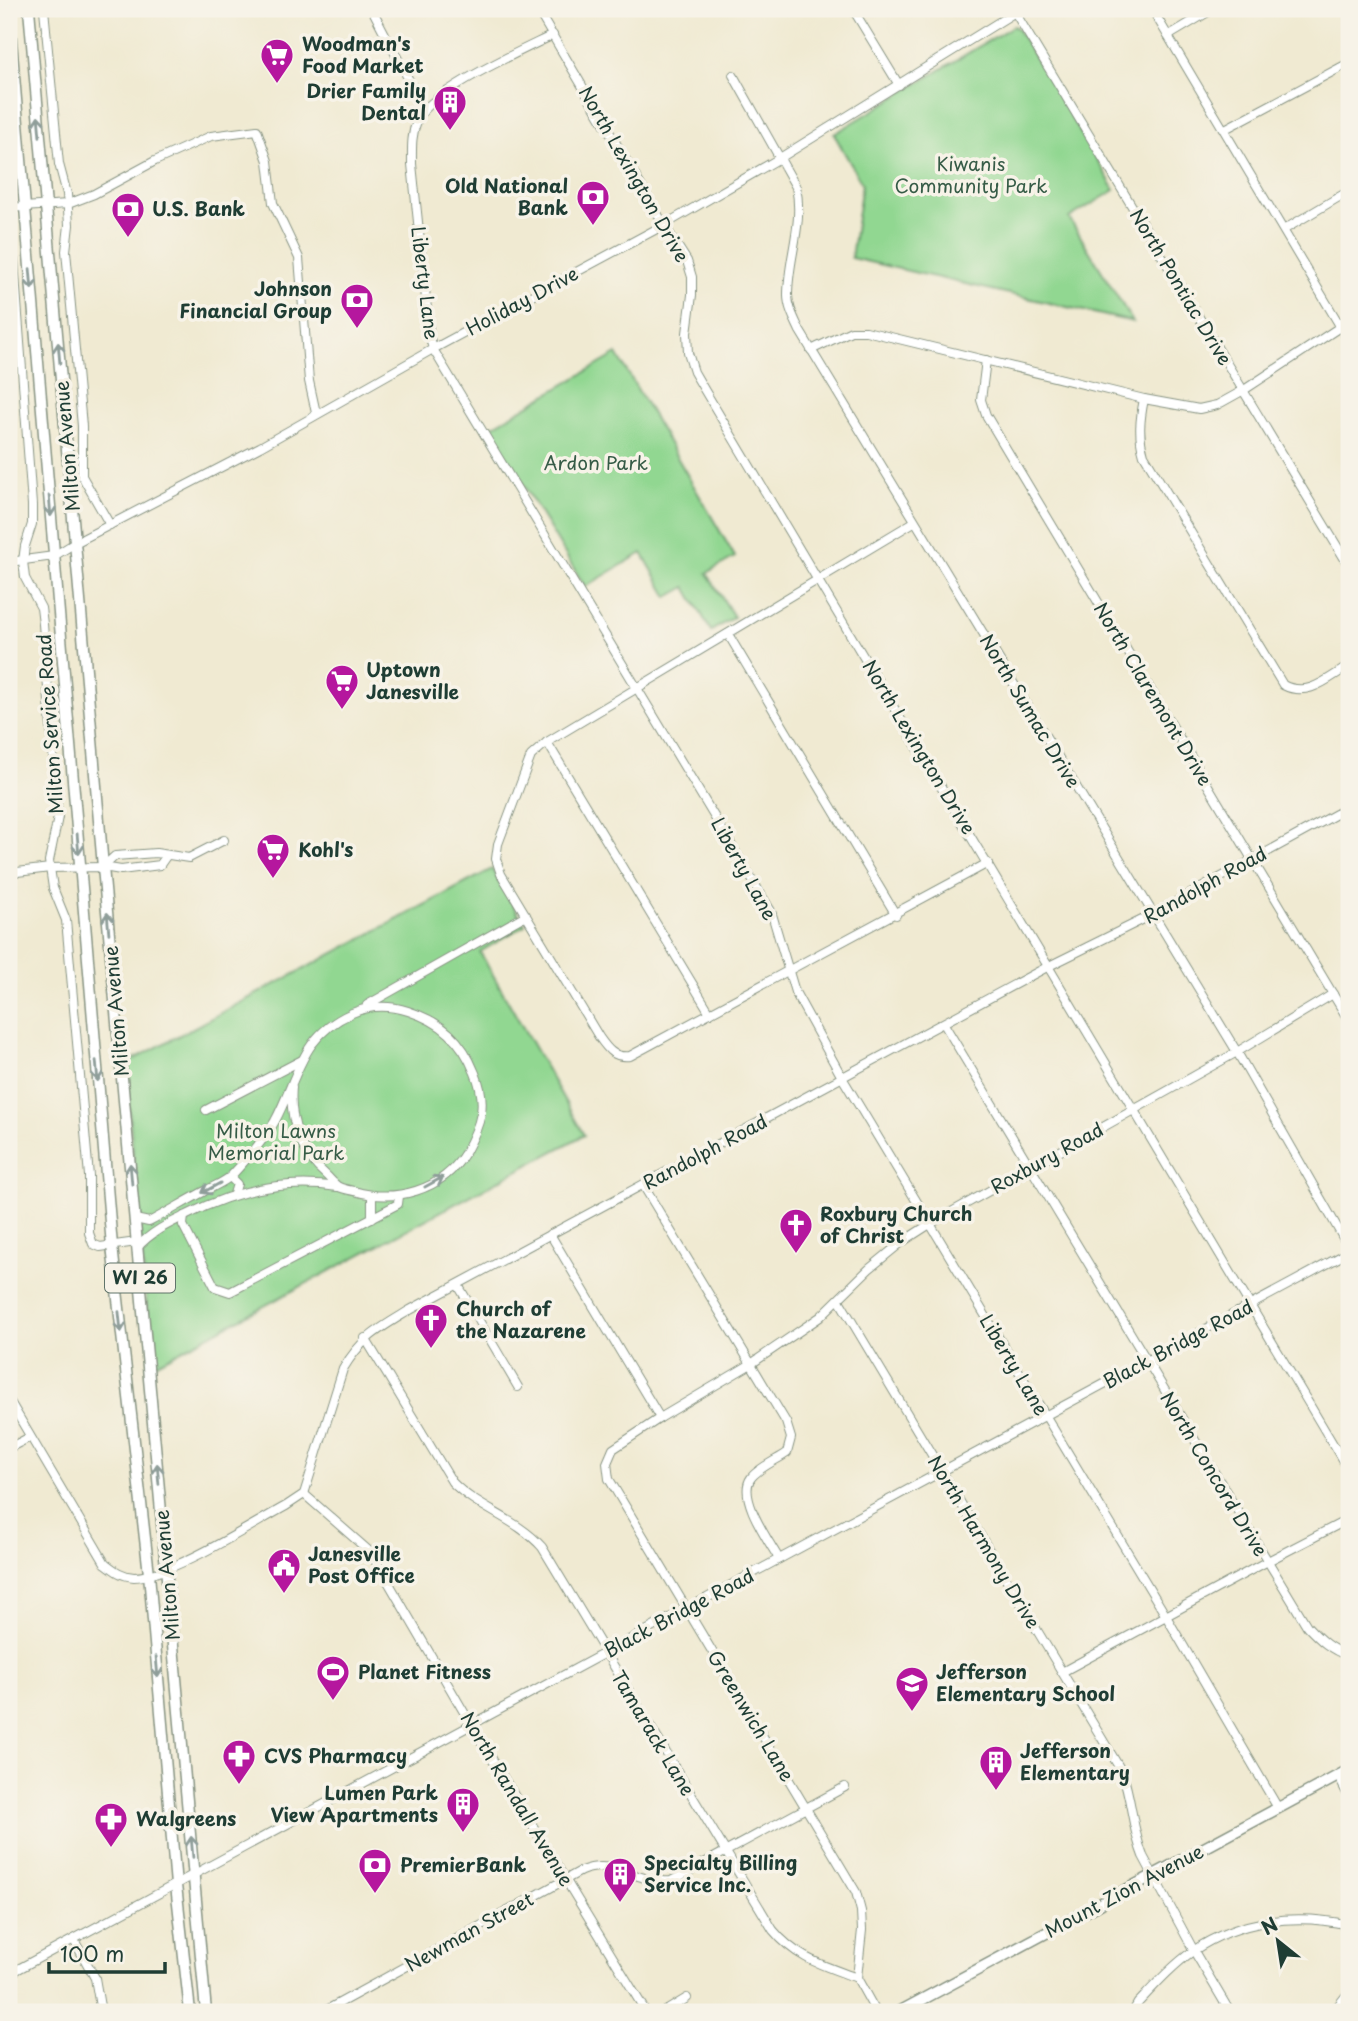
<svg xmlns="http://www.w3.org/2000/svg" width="1358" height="2021" font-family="'Playpen Sans',sans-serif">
<rect width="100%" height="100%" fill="#f7f3e8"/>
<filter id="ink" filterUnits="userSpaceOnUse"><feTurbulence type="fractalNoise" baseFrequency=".0143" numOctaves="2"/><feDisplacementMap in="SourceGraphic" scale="14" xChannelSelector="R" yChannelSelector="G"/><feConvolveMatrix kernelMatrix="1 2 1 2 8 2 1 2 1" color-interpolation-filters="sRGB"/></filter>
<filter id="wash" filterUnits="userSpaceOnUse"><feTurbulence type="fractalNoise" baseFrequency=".00686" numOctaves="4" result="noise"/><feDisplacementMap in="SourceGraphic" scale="28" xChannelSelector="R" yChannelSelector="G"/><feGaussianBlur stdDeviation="1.57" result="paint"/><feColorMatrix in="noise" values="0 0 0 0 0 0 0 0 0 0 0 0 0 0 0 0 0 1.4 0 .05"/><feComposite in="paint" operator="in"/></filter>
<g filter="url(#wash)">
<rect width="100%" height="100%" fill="#f0ead2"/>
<g fill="#91d791" stroke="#588a62" stroke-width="2">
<polygon points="1013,26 1017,28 1115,190 1069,218 1133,322 851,258 862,184 834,134"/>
<polygon points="617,354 735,557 707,573 734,617 711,631 686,587 668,597 642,553 585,587 489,428"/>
<polygon points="492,869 525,925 480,952 584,1135 152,1366 125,1064"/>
</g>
</g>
<g filter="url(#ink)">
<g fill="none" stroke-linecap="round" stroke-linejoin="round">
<defs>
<g id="minor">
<polyline points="44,9 59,164 67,194 69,225 66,251 82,426 82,476 110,525"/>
<polyline points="378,9 373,11 424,109"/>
<polyline points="537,9 664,225 687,261 692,277 692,295 687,333 688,353 694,372 705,391 1349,1471"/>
<polyline points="1013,9 1349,566"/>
<polyline points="1152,9 1349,341"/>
<polyline points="854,11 899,85"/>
<path d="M553 35C523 50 428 92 417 121 411 135 412 149 412 164L430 338 433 349 771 911 795 992 843 1079 1166 1616 1278 1808"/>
<polyline points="1168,36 1213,9"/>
<path d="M733 75 796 187C804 224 788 258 788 295 788 308 795 320 800 331L1237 1052 1349 1248"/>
<polyline points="1225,129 1349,63"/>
<polyline points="9,208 68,204 94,194 155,161 211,136 257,130 268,161 273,203 299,258 309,381 316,413"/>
<polyline points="1285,229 1349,191"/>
<polyline points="9,243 14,261 32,505 32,524 25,546 23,561 25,578 41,608 43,624 58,817 49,861 53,888 66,920 89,1176 89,1233 93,1244 100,1247 137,1242"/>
<polyline points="811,350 851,331 866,331 1144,399 1199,409 1217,405 1244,390 1349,321"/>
<polyline points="986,360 981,400 986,415 1349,1021"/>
<path d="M1144 399C1140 419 1138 435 1144 455L1283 685C1308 698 1327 679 1349 666"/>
<path d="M914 522 547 742 531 756 498 844 496 859 501 874 599 1037C608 1050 614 1058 630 1056L988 863"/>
<polyline points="9,562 54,556 75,543 260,447 433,349 664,225 780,158 1020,9"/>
<polyline points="728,634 896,915"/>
<polyline points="547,742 710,1013"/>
<polyline points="103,867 115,856 156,853 189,858 224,840"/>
<polyline points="9,873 50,868 103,867 121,870 160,865 167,855"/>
<polyline points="367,1005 526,915"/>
<path d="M944 1024 1307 1626C1320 1640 1331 1650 1349 1656"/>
<polyline points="206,1110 302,1060"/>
<polyline points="230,1177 237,1184 234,1194"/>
<path d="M643 1185 786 1422 791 1438 787 1453C777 1460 758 1468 751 1478 737 1497 769 1541 779 1559"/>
<polyline points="184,1216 183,1225 215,1287 230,1292 398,1204 399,1196"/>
<polyline points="372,1218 372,1195"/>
<path d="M135 1219 149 1222C168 1212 186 1201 205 1191 214 1186 225 1182 232 1175 246 1160 264 1140 275 1121 299 1076 300 1036 352 1013 371 1005 389 1005 408 1011 442 1022 462 1040 475 1073 488 1104 481 1124 465 1153 442 1191 395 1203 354 1191 349 1190 343 1189 339 1187 335 1185 331 1180 327 1176 301 1154 289 1121 292 1087"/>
<polyline points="550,1234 660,1418"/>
<path d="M137 1248C151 1232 168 1224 187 1215 235 1190 284 1179 338 1187"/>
<polyline points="458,1285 518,1387"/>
<path d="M839 1300 1122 1772C1132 1800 1132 1829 1143 1856L1194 1951 1230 2012"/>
<path d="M365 1338 452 1482C478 1509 516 1518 542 1547L773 1930C797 1959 823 1965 857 1978"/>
<path d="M9 1400 105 1563C114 1570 121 1576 134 1577 170 1577 251 1525 286 1506L304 1494 343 1369C362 1337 379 1329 410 1310L1047 967 1154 914 1349 807"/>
<polyline points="9,1448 30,1437"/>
<polyline points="304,1494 369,1551 383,1573 472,1726 646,2012"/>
<polyline points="1062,1672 1266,1562 1349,1519"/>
<polyline points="1338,1776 1349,1797"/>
<polyline points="74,1940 95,1978 101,2012"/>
<polyline points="9,1974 1349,1252"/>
<path d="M323 2012 581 1871C616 1857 636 1884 671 1881L845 1787"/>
<polyline points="664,2012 687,1998"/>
<polyline points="876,2012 857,1978 862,1930 861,1911 856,1892 609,1479 607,1463 613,1449 660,1418 751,1364 820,1317 869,1269 902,1242 930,1224 1237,1052 1333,994"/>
<path d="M1133 2012 1138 2003C1155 1985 1173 1965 1193 1951 1240 1919 1296 1913 1349 1925"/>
<polyline points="1333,2012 1349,1992"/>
</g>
<g id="major">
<polyline points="29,9 103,867 206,2012"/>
<polyline points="9,16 112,1246 149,1574 176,1885 190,2012"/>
<polyline points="899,2012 1349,1770"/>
</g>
</defs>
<use href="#minor" stroke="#889483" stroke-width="10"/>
<use href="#major" stroke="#889483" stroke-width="13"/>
<use href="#minor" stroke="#fff" stroke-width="8"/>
<use href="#major" stroke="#fff" stroke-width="10"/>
</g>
<defs><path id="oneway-shaft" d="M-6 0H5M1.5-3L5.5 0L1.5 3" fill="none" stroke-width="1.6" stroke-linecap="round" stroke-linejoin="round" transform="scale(1.75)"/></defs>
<g stroke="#8f9e9a">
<use href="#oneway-shaft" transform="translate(39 126) rotate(-95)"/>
<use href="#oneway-shaft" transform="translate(31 279) rotate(85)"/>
<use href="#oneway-shaft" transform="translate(59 353) rotate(-95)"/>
<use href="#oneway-shaft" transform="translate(50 506) rotate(85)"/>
<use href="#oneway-shaft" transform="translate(78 844) rotate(85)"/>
<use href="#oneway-shaft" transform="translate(108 923) rotate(-95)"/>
<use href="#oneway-shaft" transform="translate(97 1071) rotate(85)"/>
<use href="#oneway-shaft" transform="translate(131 1174) rotate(-95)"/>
<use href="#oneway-shaft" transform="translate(434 1182) rotate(-29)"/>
<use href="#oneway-shaft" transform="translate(211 1188) rotate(151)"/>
<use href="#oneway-shaft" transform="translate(120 1322) rotate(84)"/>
<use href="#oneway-shaft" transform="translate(158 1474) rotate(-95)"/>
<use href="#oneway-shaft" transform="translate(157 1667) rotate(85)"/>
<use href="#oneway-shaft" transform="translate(192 1847) rotate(-95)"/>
</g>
</g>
<defs>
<symbol id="supermarket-pin" viewBox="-11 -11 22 30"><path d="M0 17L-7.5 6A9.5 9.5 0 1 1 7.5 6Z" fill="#b5179e" stroke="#f7f3e8"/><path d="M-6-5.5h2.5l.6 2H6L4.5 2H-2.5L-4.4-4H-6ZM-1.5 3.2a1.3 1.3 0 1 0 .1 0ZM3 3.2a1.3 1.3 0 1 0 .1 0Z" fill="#fff"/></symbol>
<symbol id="building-pin" viewBox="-11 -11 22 30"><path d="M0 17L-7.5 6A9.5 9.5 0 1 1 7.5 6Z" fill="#b5179e" stroke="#f7f3e8"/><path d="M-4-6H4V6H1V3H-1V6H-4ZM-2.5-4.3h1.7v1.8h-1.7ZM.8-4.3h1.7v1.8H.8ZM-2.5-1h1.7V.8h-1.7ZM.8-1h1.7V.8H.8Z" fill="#fff"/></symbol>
<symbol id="bank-pin" viewBox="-11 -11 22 30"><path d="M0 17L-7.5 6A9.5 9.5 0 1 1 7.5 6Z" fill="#b5179e" stroke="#f7f3e8"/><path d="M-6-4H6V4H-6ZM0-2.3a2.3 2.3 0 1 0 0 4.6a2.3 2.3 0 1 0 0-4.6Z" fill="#fff"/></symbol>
<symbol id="church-pin" viewBox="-11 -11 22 30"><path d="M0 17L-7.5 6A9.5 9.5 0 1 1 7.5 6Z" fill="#b5179e" stroke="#f7f3e8"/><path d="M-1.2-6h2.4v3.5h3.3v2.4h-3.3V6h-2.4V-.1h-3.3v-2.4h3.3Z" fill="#fff"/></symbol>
<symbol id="civic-pin" viewBox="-11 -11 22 30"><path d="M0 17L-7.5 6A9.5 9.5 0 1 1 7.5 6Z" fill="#b5179e" stroke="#f7f3e8"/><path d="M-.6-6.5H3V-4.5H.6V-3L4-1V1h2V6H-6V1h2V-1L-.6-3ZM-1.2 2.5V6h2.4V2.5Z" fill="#fff"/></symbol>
<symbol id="stadium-pin" viewBox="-11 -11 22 30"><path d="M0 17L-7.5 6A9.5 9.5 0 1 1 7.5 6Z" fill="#b5179e" stroke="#f7f3e8"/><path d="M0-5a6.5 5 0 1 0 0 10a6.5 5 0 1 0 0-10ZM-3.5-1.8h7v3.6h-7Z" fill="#fff"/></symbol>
<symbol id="school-pin" viewBox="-11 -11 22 30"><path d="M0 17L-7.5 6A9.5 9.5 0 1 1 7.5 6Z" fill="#b5179e" stroke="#f7f3e8"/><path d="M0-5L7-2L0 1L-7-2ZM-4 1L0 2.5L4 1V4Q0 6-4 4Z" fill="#fff"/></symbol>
<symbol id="pharmacy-pin" viewBox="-11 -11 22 30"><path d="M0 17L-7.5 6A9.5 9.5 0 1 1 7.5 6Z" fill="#b5179e" stroke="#f7f3e8"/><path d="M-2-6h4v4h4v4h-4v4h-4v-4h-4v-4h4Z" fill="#fff"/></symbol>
</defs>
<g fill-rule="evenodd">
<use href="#supermarket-pin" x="258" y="36" width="38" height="52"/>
<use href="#building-pin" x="431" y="83" width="38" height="52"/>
<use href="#bank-pin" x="574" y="178" width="38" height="52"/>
<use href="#bank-pin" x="109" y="190" width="38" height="52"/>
<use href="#bank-pin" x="338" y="281" width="38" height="52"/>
<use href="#supermarket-pin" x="323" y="662" width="38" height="52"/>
<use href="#supermarket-pin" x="254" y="831" width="38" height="52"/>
<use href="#church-pin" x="777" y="1206" width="38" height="52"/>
<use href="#church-pin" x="412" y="1301" width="38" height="52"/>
<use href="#civic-pin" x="265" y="1546" width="38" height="52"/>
<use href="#stadium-pin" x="314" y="1653" width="38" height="52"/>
<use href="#school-pin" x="893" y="1664" width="38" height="52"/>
<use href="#pharmacy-pin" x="220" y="1737" width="38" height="52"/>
<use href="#building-pin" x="977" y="1743" width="38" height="52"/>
<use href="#building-pin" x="444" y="1785" width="38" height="52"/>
<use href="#pharmacy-pin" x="92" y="1800" width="38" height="52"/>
<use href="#bank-pin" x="356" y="1846" width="38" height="52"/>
<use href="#building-pin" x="601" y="1855" width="38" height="52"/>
</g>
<g text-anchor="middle" stroke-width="7" stroke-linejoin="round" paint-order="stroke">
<rect fill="#f7f3e8" stroke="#60746a" stroke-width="2" x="105" y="1263.5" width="70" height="29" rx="5"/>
<g font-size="18" font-weight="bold" fill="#1f3d34">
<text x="140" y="1284">WI 26</text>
</g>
<g font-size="19" font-weight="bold" fill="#1f3d34" stroke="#f7f3e8" text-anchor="start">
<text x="302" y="51">Woodman's<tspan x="302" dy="22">Food Market</tspan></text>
<text x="426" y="98" text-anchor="end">Drier Family<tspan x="426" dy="22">Dental</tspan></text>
<text x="568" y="193" text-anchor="end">Old National<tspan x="568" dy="22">Bank</tspan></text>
<text x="152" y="216">U.S. Bank</text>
<text x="332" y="296" text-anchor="end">Johnson<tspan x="332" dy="22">Financial Group</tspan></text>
<text x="366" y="677">Uptown<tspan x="366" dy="22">Janesville</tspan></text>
<text x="298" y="857">Kohl's</text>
<text x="820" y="1221">Roxbury Church<tspan x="820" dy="22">of Christ</tspan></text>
<text x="456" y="1316">Church of<tspan x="456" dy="22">the Nazarene</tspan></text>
<text x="308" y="1561">Janesville<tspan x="308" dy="22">Post Office</tspan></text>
<text x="358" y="1679">Planet Fitness</text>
<text x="936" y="1679">Jefferson<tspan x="936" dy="22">Elementary School</tspan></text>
<text x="1020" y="1758">Jefferson<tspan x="1020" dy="22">Elementary</tspan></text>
<text x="264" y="1763">CVS Pharmacy</text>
<text x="438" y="1800" text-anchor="end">Lumen Park<tspan x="438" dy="22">View Apartments</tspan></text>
<text x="136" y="1826">Walgreens</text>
<text x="644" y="1870">Specialty Billing<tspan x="644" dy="22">Service Inc.</tspan></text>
<text x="400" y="1872">PremierBank</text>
</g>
<g font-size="19" fill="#365c47" stroke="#f7f3e8">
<text x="971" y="171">Kiwanis<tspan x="971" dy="22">Community Park</tspan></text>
<text x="596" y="470">Ardon Park</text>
<text x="276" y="1138">Milton Lawns<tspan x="276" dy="22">Memorial Park</tspan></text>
</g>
<g font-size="19" fill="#1f3d34" stroke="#f7f3e8">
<text transform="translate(634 174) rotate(60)" y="7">North Lexington Drive</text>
<text transform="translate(425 283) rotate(83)" y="7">Liberty Lane</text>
<text transform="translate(1181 287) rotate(59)" y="7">North Pontiac Drive</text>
<text transform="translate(522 301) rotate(-28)" y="7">Holiday Drive</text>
<text transform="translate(67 446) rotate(-95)" y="7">Milton Avenue</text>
<text transform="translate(1153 694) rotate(59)" y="7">North Claremont Drive</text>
<text transform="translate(1030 711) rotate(59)" y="7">North Sumac Drive</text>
<text transform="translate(50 724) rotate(-94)" y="7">Milton Service Road</text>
<text transform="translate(919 747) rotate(59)" y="7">North Lexington Drive</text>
<text transform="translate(744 869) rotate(61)" y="7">Liberty Lane</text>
<text transform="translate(1205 885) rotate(-29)" y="7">Randolph Road</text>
<text transform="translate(116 1011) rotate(-95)" y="7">Milton Avenue</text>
<text transform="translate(705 1152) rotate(-28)" y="7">Randolph Road</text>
<text transform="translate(1047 1158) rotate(-29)" y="7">Roxbury Road</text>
<text transform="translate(1178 1344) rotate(-28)" y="7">Black Bridge Road</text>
<text transform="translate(1014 1365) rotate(59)" y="7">Liberty Lane</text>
<text transform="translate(1214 1474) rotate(59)" y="7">North Concord Drive</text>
<text transform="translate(984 1542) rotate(59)" y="7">North Harmony Drive</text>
<text transform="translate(167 1575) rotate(-95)" y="7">Milton Avenue</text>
<text transform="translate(679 1613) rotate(-28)" y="7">Black Bridge Road</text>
<text transform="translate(751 1716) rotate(59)" y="7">Greenwich Lane</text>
<text transform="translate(653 1733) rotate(59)" y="7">Tamarack Lane</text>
<text transform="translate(517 1799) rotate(59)" y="7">North Randall Avenue</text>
<text transform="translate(1124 1891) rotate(-28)" y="7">Mount Zion Avenue</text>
<text transform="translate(469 1932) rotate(-29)" y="7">Newman Street</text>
</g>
</g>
<rect width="1358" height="2021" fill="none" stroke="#f7f3e8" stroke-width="35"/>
<g transform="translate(1278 1941) rotate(330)" stroke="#f7f3e8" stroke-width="5" paint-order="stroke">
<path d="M0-5L12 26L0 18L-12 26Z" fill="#1f3d34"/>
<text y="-10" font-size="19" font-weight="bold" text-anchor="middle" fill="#1f3d34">N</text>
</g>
<path d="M49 1962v10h116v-10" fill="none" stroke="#1f3d34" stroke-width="3.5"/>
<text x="60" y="1962" font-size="21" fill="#1f3d34" stroke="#f7f3e8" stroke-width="5" paint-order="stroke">100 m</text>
</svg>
